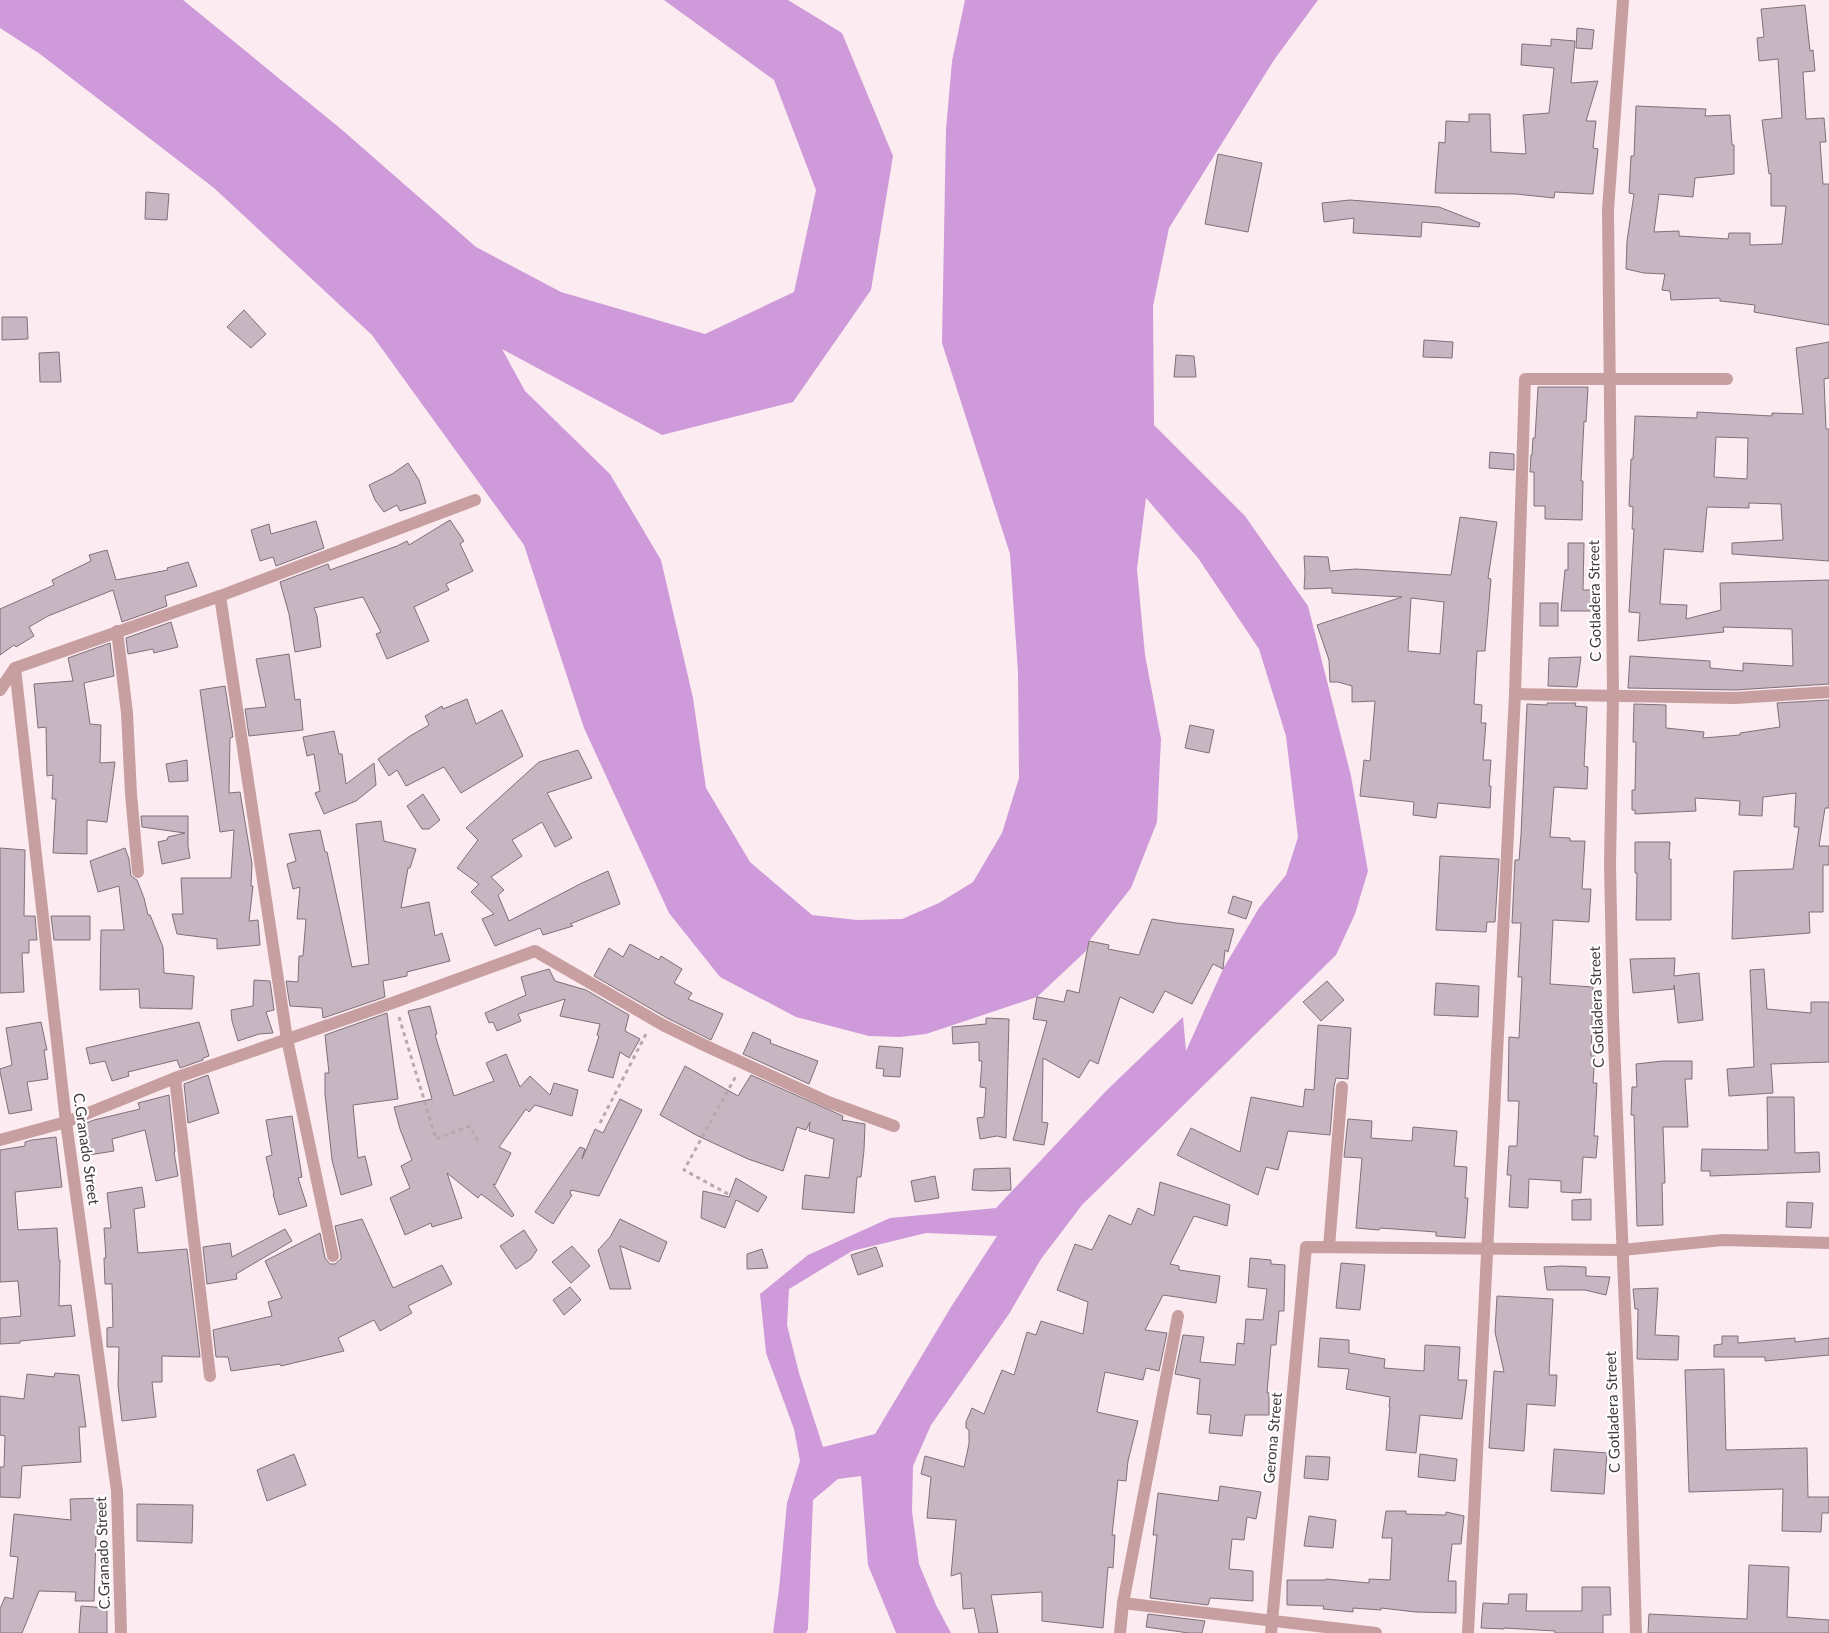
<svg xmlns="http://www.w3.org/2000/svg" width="1829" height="1633" font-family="Lato,sans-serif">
<rect width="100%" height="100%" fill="#fcebf0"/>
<path fill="#ce9ada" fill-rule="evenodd" d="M0 0H183L341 129 476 247 561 292 705 334 794 292 816 190 774 80 664 0H788L842 33 893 156 871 290 793 402 662 435 502 349 525 391 610 474 661 560 693 698 706 788 750 862 812 915 857 920 902 919 939 903 973 882 1002 833 1019 778 1018 672 1010 554 942 343 946 129 952 61 965 0H1318L1274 60 1169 228 1153 306 1154 425 1245 516 1308 606 1351 776 1368 871 1355 914 1336 955 1082 1205 1041 1259 1009 1314 931 1425 913 1466 912 1511 919 1564 936 1605 951 1633H896L868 1565 861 1476 838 1479 813 1500 808 1629 806 1633H773L779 1589 787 1503 800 1461 794 1429 766 1353 760 1294 808 1255 890 1218 996 1208 1107 1090 1183 1017 1186 1051 1223 969 1259 908 1286 875 1298 837 1286 736 1259 649 1198 558 1146 498 1137 569 1145 655 1161 739 1157 822 1131 888 1089 941 1086 951 1037 997 926 1034 900 1037 869 1036 796 1017 720 977 669 913 584 728 524 545 372 335 214 188 40 54 0 28ZM926 1233 997 1236 951 1307 875 1434 823 1447 799 1373 787 1325 789 1289 852 1251Z"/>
<g fill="#c7b5c1" stroke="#80707a" fill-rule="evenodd">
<polygon points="1805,5 1810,51 1813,50 1815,71 1803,72 1806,119 1824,118 1826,142 1820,142 1823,184 1829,184 1829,325 1754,312 1755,305 1720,301 1720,298 1671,300 1670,291 1662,290 1665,274 1644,273 1626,269 1627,241 1634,194 1629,193 1631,156 1634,156 1636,106 1706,109 1705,116 1730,115 1732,145 1734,145 1734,174 1695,178 1693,197 1659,194 1654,232 1679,231 1679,236 1728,239 1729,233 1750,233 1750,245 1782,244 1786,206 1771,206 1771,173 1769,174 1762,120 1782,118 1778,59 1759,61 1757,38 1764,37 1761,9"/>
<polygon points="1577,28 1594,30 1592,49 1576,48"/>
<polygon points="1551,39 1575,41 1571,83 1598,81 1586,121 1596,121 1593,148 1598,149 1593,194 1555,192 1554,198 1516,194 1435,193 1439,142 1445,143 1446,121 1469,122 1469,114 1490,114 1491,152 1526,154 1523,115 1549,113 1554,68 1521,65 1522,44 1551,46"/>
<polygon points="1218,154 1262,163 1248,232 1205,224"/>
<polygon points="146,192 169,194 167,220 145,219"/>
<polygon points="1350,200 1439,207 1480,223 1479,227 1422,222 1421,237 1353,233 1354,218 1324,222 1322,203"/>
<polygon points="244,310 266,334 251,348 227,327"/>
<polygon points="2,317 27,317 28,339 2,340"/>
<polygon points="1424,340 1453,342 1452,358 1423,357"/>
<path d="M1829 342V378L1824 379 1826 429H1829V561L1732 554V543L1783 540 1781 504 1749 503V508L1707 507 1703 552 1664 549 1660 604 1687 605 1686 619 1721 610 1720 583 1829 580V684L1735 690 1628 688 1630 656 1710 661V668L1743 671V663L1793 666 1792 629 1723 627 1724 632 1638 641 1640 613 1629 612 1634 529H1632L1633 507 1629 506 1631 459H1633L1635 416 1697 418V412L1772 416V413L1803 414 1796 348ZM1716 437 1748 438 1747 479 1714 477Z"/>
<polygon points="59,352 61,382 40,382 39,353"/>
<polygon points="1176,355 1194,356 1196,377 1174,377"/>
<polygon points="1538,387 1588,387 1586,422 1584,421 1581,481 1583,481 1582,520 1545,519 1545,506 1534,506 1534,472 1530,472 1531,455 1532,455 1533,438 1535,438"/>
<polygon points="1490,452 1514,454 1514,470 1489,468"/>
<polygon points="408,463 419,480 426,503 400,511 397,505 384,512 375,500 369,485 392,474"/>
<path d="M1460 517 1497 522 1488 578 1491 579 1485 651H1477L1474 704 1482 705 1481 723H1486L1483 760H1491L1489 786H1491L1490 808 1438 803 1436 818 1413 815 1414 802 1360 796 1364 760 1370 761 1375 701 1352 702V686L1338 682H1330L1329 660 1317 625 1402 597 1332 593V588L1304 589 1305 573 1304 556 1328 557 1330 571 1356 569 1451 575ZM1411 598 1444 602 1440 654 1408 651Z"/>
<polygon points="450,520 464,541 460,544 473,571 446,584 449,590 414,607 429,641 387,659 376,634 381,632 363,597 314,608 317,616 321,647 295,652 289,614 280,582 328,564 330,570 397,546 407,541 409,545"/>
<polygon points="316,521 324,548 276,566 273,557 260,561 251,530 269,524 271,534"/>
<polygon points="1568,543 1584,543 1583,590 1594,590 1594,611 1561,611 1565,570 1568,570"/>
<polygon points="107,550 116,580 168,570 167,568 188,562 197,586 165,596 167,606 122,622 113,590 48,616 29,627 34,636 16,647 14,645 0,655 0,609 54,585 52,580 91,561 89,555"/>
<rect x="1540" y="603" width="18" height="23"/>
<polygon points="171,622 178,647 154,653 153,649 128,654 126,638"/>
<polygon points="110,643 114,676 84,683 90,724 101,725 100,763 115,762 107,822 87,820 87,854 53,853 56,799 52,799 53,775 47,776 46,727 38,728 34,684 73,681 68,658"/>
<polygon points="289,654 295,700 300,699 303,730 249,736 245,709 266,707 256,659"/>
<polygon points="1581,657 1577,687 1548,686 1549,658"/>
<polygon points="225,686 233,737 230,738 229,793 240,792 252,864 251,886 253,886 249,921 258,920 260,945 217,949 217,939 177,934 172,914 183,914 181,878 231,878 234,830 220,832 200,690"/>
<polygon points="467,699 476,724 502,710 523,756 461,793 444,767 406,786 397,770 389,776 378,759 410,736 429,725 425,716 442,706 443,709"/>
<polygon points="1829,700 1829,808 1825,808 1819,846 1829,846 1829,865 1823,865 1823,912 1809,912 1810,933 1732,939 1734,871 1793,869 1799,827 1794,827 1796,793 1763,797 1762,816 1739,815 1740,801 1695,798 1696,811 1635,814 1635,810 1632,810 1632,790 1635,790 1636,742 1633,742 1634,704 1666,705 1666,728 1704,732 1703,738 1740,735 1740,733 1780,727 1777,703"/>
<polygon points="1547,703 1576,703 1575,706 1587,707 1584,766 1588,767 1587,789 1554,787 1550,837 1570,838 1570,841 1585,841 1582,889 1591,889 1589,922 1553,920 1550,984 1593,987 1591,1056 1595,1056 1593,1083 1597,1083 1594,1136 1598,1136 1596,1158 1583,1157 1581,1193 1561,1192 1561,1181 1529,1179 1528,1208 1509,1207 1511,1175 1507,1175 1509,1146 1517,1146 1519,1101 1508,1101 1509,1037 1519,1038 1522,977 1518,977 1521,923 1512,923 1515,860 1519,860 1521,835 1527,704 1547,705"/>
<polygon points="1190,725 1214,730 1209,753 1185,748"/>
<polygon points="334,731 339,754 342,754 346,784 374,763 376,785 356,801 324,814 315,793 320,791 314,754 307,756 303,737"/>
<polygon points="578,750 592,778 547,793 572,838 555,847 542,822 512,840 522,856 491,877 504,890 498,895 509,921 580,884 608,871 620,904 570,924 573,926 543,935 540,928 495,946 482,919 494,914 471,892 479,884 457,868 478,840 466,828 539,762"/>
<polygon points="187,760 188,781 169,782 166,764"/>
<polygon points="423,794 440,820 429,829 422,829 407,806"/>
<polygon points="141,816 188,816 188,846 190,858 162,864 158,842 167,840 168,837 185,833 142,827"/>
<polygon points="381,821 384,841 416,849 410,868 408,868 401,908 429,902 435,936 442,933 450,961 407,972 407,976 383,981 385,997 323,1018 322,1008 290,1006 286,981 298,982 299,956 303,956 306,919 297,919 300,887 293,889 287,864 296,861 289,834 320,830 325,852 327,852 352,967 369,964 356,824"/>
<polygon points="1635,842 1670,842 1669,859 1671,859 1671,920 1636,920 1637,873 1635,873"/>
<polygon points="0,848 25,850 24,916 35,916 37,940 29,940 29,953 22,953 24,992 0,993"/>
<polygon points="125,848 129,859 131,876 137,880 144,898 148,915 150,915 163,947 164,973 194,976 192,1009 140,1008 139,989 100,990 101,930 124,930 119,886 98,892 90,861"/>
<polygon points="1440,856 1499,859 1495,922 1487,922 1486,932 1436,930"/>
<polygon points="1233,896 1252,902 1246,919 1228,913"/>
<polygon points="51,916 90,916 90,940 54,940"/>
<polygon points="1152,919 1176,923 1234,929 1228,952 1225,950 1223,969 1213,964 1192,1004 1165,991 1153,1013 1120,997 1098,1064 1090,1060 1079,1078 1043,1058 1042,1122 1048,1123 1044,1145 1013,1140 1047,1021 1033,1019 1037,997 1064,1002 1067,990 1079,993 1089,941 1109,945 1108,949 1139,955"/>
<polygon points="630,944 659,960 661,956 682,969 674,983 692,993 688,999 723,1014 711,1040 667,1018 594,976 609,948 623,957"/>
<polygon points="1675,958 1674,976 1699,973 1703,1020 1678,1023 1674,985 1674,989 1633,993 1630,959"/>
<polygon points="549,969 555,981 586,990 629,1015 625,1031 640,1039 629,1058 620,1052 613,1078 588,1071 599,1036 597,1035 600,1024 560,1016 565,999 518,1014 521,1021 497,1031 493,1022 489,1023 485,1013 526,995 521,977"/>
<polygon points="1764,969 1767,1009 1811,1013 1811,1002 1829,1002 1829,1062 1771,1064 1773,1093 1729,1096 1727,1069 1754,1067 1750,970"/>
<polygon points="254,980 270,981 274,1010 266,1012 273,1033 259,1034 238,1041 232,1021 231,1010 253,1006"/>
<polygon points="1327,981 1344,1000 1321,1021 1303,1002"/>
<polygon points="1436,983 1479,986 1478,1017 1434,1015"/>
<polygon points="430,1006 437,1034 435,1035 454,1096 494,1081 486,1063 506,1054 520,1087 530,1076 550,1095 554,1083 578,1090 572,1116 535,1105 529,1112 526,1109 499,1147 511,1153 495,1185 493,1184 514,1215 512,1217 481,1194 478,1198 447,1173 462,1218 432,1227 431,1223 405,1235 390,1198 410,1188 401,1166 412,1160 400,1129 394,1107 432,1099 408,1011"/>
<polygon points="387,1013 398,1099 353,1105 358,1158 365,1156 372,1185 341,1195 332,1160 325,1094 325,1073 329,1073 325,1035"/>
<polygon points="986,1018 1009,1019 1006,1138 997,1136 980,1139 977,1118 984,1117 986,1088 980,1087 982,1061 979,1061 979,1042 953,1044 952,1027 986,1024"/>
<polygon points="41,1022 47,1050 44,1050 48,1079 27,1082 32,1110 9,1114 0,1072 0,1069 12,1065 6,1028"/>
<polygon points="199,1022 209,1056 203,1058 203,1060 180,1068 177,1060 128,1072 129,1076 112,1081 105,1061 90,1064 86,1048"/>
<polygon points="1318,1025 1351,1028 1348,1079 1336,1078 1334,1086 1330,1135 1288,1131 1278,1170 1266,1167 1258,1195 1177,1155 1191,1128 1240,1152 1251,1097 1303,1107 1305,1089 1314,1090"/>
<polygon points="753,1032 771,1040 770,1043 818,1061 809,1084 743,1054"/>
<polygon points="879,1046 903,1048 900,1077 883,1076 884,1069 876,1068"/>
<polygon points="1663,1061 1692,1061 1692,1079 1685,1079 1688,1127 1663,1127 1665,1183 1662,1183 1663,1225 1637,1226 1634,1115 1631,1115 1632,1087 1637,1087 1636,1064"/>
<polygon points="685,1066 738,1096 751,1075 843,1116 842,1120 865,1124 864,1150 861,1177 857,1177 854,1213 802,1209 805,1175 829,1178 834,1139 809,1131 810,1122 806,1130 797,1127 783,1171 748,1159 698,1136 660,1115"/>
<polygon points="208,1075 219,1113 188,1123 184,1084"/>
<polygon points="169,1095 175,1152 174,1152 178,1176 156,1181 145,1130 112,1139 114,1151 89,1155 84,1124 94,1120 140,1109 138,1103"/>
<polygon points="1767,1097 1794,1097 1795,1153 1819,1152 1820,1172 1710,1176 1710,1171 1701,1171 1702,1149 1768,1150"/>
<polygon points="620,1099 642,1110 599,1196 571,1190 570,1194 572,1195 553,1224 535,1212 580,1147 585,1149 582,1159 595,1129 603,1133"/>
<polygon points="292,1116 302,1177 298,1178 307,1206 279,1215 273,1194 274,1194 266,1157 272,1155 266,1120"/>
<polygon points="1348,1119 1372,1121 1371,1138 1412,1141 1413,1127 1457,1131 1454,1166 1467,1167 1465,1198 1468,1198 1465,1238 1436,1236 1436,1232 1380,1228 1379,1230 1356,1228 1362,1158 1344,1157"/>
<polygon points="56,1137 62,1187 15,1192 18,1230 57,1228 59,1260 60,1260 59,1306 71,1305 75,1336 20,1341 20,1343 0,1344 0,1318 21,1316 18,1281 0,1282 0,1150 25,1146 25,1142 32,1140"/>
<polygon points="1010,1168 1011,1190 990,1191 972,1190 974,1169"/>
<polygon points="935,1176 939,1198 915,1202 911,1181"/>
<polygon points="736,1178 767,1197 758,1212 736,1200 725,1228 701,1218 703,1191 729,1197"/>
<polygon points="1160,1182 1230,1205 1227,1226 1194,1216 1170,1264 1179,1266 1179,1270 1220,1276 1216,1303 1163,1295 1145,1330 1167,1333 1159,1371 1146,1368 1143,1380 1105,1372 1097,1412 1138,1421 1128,1461 1126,1481 1118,1480 1112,1535 1115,1535 1113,1568 1108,1567 1103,1628 1042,1621 1042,1592 991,1595 998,1633 979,1633 974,1608 963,1609 961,1573 951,1576 956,1520 927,1518 931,1477 921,1474 925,1456 964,1467 969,1444 969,1430 966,1428 966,1422 972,1408 984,1414 1002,1370 1014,1375 1027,1332 1036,1335 1041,1321 1083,1334 1088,1302 1057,1290 1075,1244 1092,1250 1109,1215 1131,1225 1138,1208 1154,1216"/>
<polygon points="142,1187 145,1207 134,1209 138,1253 187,1249 200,1357 162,1356 162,1382 152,1382 156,1417 122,1421 118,1385 119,1347 107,1347 107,1328 113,1327 112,1284 105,1284 104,1258 106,1258 104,1228 111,1228 107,1193"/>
<polygon points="1591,1199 1591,1220 1572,1220 1572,1200"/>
<polygon points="1787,1202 1813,1203 1811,1228 1786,1227"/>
<polygon points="362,1219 393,1288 442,1265 452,1284 408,1306 412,1313 380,1331 374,1320 338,1338 344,1351 281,1366 280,1364 231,1371 228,1357 216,1357 213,1330 272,1316 268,1302 282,1298 265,1261 320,1233 325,1258 330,1264 335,1264 341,1259 341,1255 335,1226"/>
<polygon points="620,1219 667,1242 659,1262 620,1246 631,1289 610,1289 598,1250 610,1237"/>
<polygon points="285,1229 292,1241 236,1274 237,1279 207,1284 203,1247 230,1243 232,1257"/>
<polygon points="524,1230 537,1250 531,1259 516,1269 500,1246"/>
<polygon points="572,1246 590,1266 571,1283 552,1262"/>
<polygon points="876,1247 883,1266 858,1275 851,1255"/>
<polygon points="762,1249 768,1268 747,1269 747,1254"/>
<polygon points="1250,1258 1271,1260 1271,1264 1285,1265 1284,1311 1279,1311 1276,1345 1271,1345 1267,1393 1269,1393 1269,1415 1245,1415 1242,1436 1209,1433 1211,1415 1197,1414 1200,1379 1175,1374 1183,1335 1204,1337 1200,1362 1235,1365 1237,1343 1244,1344 1246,1319 1263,1320 1267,1289 1248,1287"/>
<polygon points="1341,1263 1365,1265 1360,1310 1336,1308"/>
<polygon points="1561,1266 1586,1267 1586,1276 1610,1277 1606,1295 1585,1290 1547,1290 1544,1267"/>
<polygon points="570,1287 581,1300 564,1315 553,1300"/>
<polygon points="1658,1288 1655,1335 1679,1336 1678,1360 1637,1359 1638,1309 1635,1309 1633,1289"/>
<polygon points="1497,1296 1553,1299 1549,1375 1557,1375 1555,1406 1527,1404 1524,1451 1489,1448 1494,1371 1504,1372 1495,1332"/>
<polygon points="1722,1336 1738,1336 1738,1343 1795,1338 1795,1342 1829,1338 1829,1355 1765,1361 1765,1357 1714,1357 1714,1345 1722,1344"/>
<polygon points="1320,1338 1349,1340 1349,1353 1385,1359 1384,1368 1424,1371 1425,1345 1460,1347 1458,1380 1467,1380 1462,1419 1420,1415 1416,1453 1386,1450 1390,1407 1389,1407 1390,1397 1346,1389 1349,1369 1318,1367"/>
<polygon points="1724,1369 1726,1450 1807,1448 1808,1497 1829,1497 1829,1513 1822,1513 1821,1532 1782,1531 1783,1489 1689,1492 1685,1370"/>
<polygon points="55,1373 79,1375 86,1427 79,1427 81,1462 22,1466 20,1498 0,1497 0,1467 4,1467 5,1436 0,1435 0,1396 24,1399 27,1374 54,1377"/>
<polygon points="1554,1449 1607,1453 1604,1494 1551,1491"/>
<polygon points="294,1454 306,1485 267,1501 257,1470"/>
<polygon points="1420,1454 1457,1459 1455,1481 1418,1477"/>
<polygon points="1306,1456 1330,1457 1328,1480 1304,1478"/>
<polygon points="1220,1486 1261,1492 1256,1519 1247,1517 1244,1540 1232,1539 1229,1569 1253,1571 1253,1601 1210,1598 1208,1605 1150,1598 1157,1535 1153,1535 1158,1493 1218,1501"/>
<polygon points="105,1498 107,1535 96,1536 94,1601 75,1601 76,1592 39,1591 22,1633 0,1633 0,1609 5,1597 13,1599 18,1557 10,1556 14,1514 71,1520 70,1499"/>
<polygon points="137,1504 193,1505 192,1543 137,1541"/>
<polygon points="1386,1511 1406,1511 1406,1514 1446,1515 1446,1512 1464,1516 1461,1544 1452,1544 1448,1581 1456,1581 1456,1613 1416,1612 1381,1608 1381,1610 1353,1608 1353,1612 1323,1609 1324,1606 1287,1605 1287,1580 1326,1580 1326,1579 1369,1583 1369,1579 1390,1580 1392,1538 1382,1538"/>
<polygon points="1309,1516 1336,1520 1333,1548 1304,1546"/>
<polygon points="1749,1565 1789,1567 1787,1617 1829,1620 1829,1633 1648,1633 1649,1614 1747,1619"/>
<polygon points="1582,1587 1610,1587 1611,1615 1603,1615 1603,1633 1555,1633 1555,1631 1504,1628 1504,1629 1481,1628 1483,1603 1508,1604 1509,1594 1527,1594 1526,1611 1582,1611"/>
<polygon points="81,1606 107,1608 107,1633 79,1633"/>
<polygon points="1148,1614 1205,1621 1202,1633 1189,1633 1146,1627"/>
</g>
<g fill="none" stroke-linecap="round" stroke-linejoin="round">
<g stroke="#b6a8ad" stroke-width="3" stroke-dasharray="4 4" stroke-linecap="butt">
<polyline points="399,1017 436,1139 470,1126 479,1143"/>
<polyline points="600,1123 646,1034"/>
<polyline points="728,1194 684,1170 736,1076"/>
</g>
<g stroke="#c79fa0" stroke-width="12">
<polyline points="1623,0 1608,210 1613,696 1610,864 1613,1016 1630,1430 1636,1633"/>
<polyline points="220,596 287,1039 333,1256"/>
<polyline points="117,631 127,713 131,794 138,872"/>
<polyline points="15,668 66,1122 117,1491 121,1633"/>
<polyline points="0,690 15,668 220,596 475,500"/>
<polyline points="1515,694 1735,698 1829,692"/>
<polyline points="175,1078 210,1376"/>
<polyline points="0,1140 66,1122 175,1078 395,1002 535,951 663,1025 706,1046 828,1102 894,1126"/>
<polyline points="1329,1247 1342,1087"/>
<polyline points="1123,1603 1376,1633"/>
<polyline points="1120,1633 1123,1603 1178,1316"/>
<polyline points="1271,1633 1306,1247 1622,1250 1723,1240 1829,1243"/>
<polyline points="1468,1633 1515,694 1525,379 1727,379"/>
</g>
</g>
<g text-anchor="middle" stroke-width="4.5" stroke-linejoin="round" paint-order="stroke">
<g font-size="15" fill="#433a3d" stroke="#fff">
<text transform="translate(1595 601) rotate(-91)" y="5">C Gotladera Street</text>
<text transform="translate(1597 1007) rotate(-92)" y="5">C Gotladera Street</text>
<text transform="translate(86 1149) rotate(82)" y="5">C.Granado Street</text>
<text transform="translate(1613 1412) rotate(-92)" y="5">C Gotladera Street</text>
<text transform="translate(1273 1438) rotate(-85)" y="5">Gerona Street</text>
<text transform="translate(103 1553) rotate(-92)" y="5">C.Granado Street</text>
</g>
</g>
</svg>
